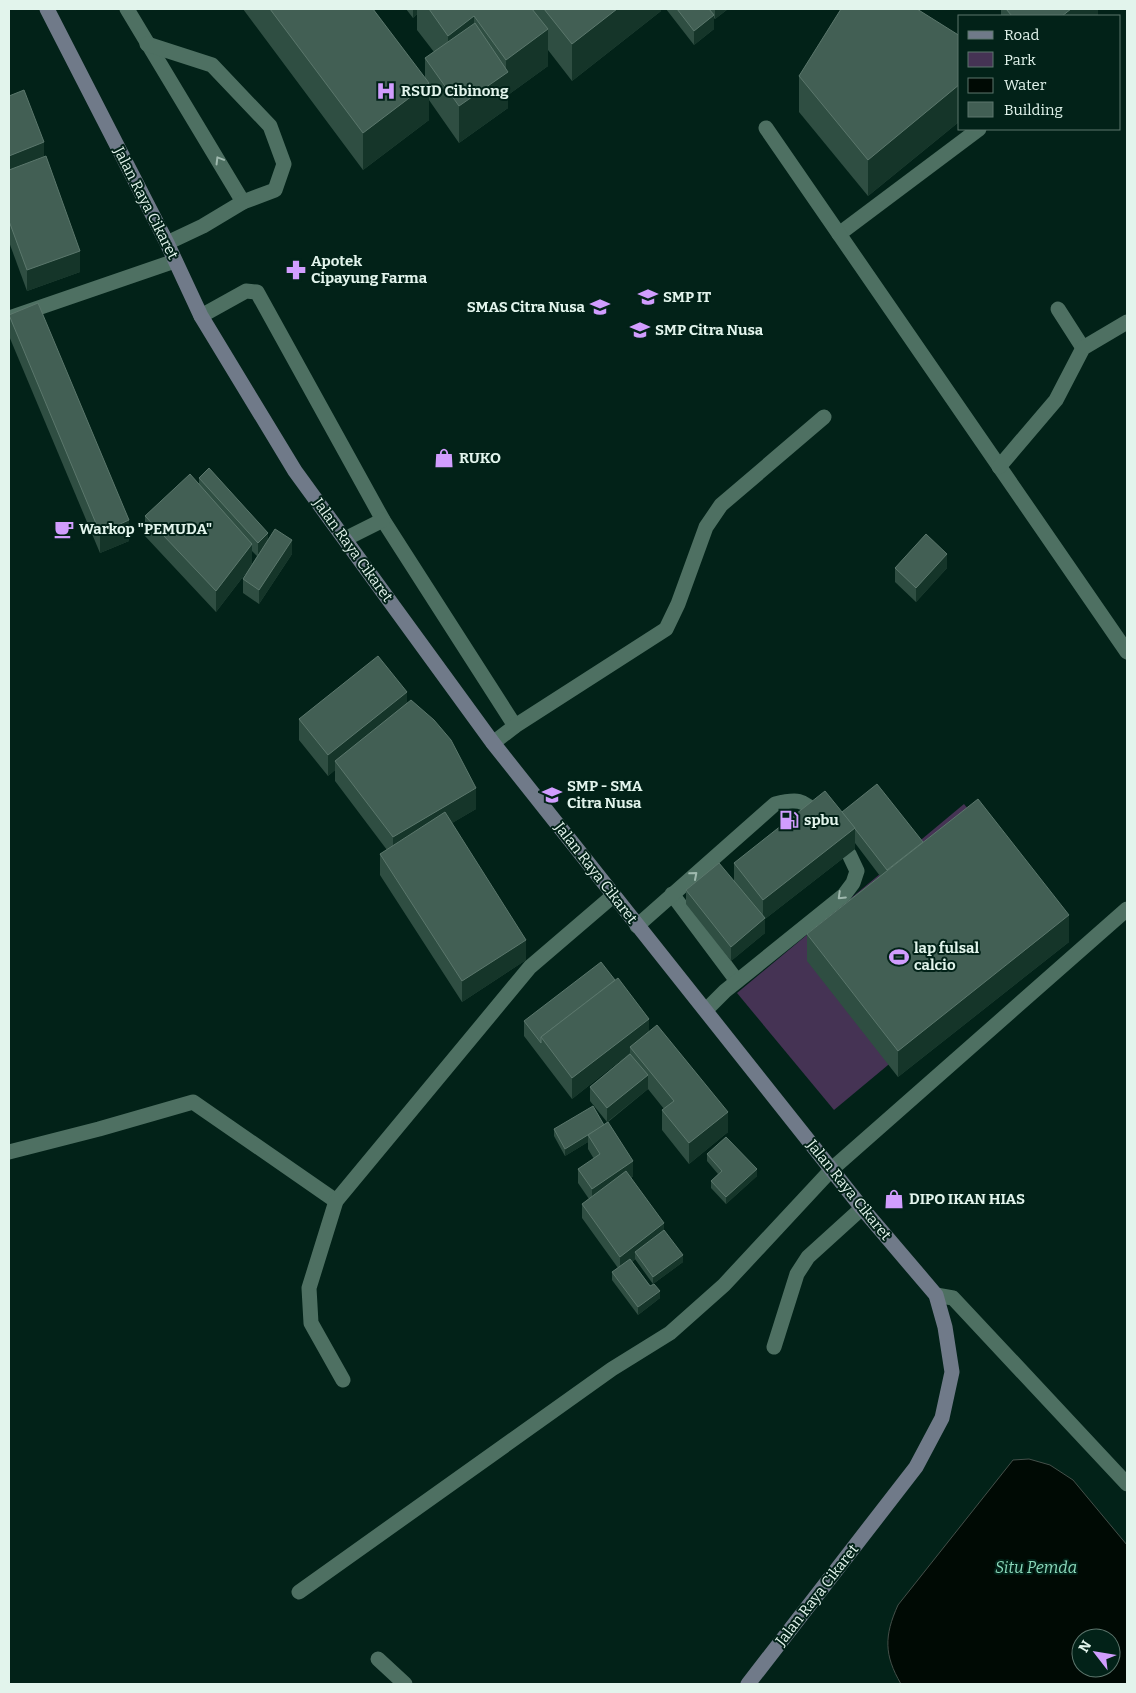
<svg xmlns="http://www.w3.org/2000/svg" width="1136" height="1693" font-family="Bitter,serif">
<rect width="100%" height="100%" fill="#022218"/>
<polygon fill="#453354" points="964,804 1061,921 834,1110 737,993"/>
<path fill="#000a04" stroke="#44504a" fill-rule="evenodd" d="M1029 1459 1050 1465 1073 1480 1127 1545V1684H901C884 1655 884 1636 898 1605L1013 1460ZM1081 1638H1111V1668H1081Z"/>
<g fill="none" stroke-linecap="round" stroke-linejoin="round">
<g stroke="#4e7062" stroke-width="15">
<polyline points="127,9 243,202"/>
<polyline points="147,44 212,65 270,126 284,164 275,190 243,202 203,226 167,243"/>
<polyline points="839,234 979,129"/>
<polyline points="1058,309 1083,348"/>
<polyline points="201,316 246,291 257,292 383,520 515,726"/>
<polyline points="345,539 383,520"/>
<polyline points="493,743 515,726 666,629 678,604 706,527 721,505 824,417"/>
<polyline points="672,894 737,981"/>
<path d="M637 926 775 804C795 799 805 798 818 817"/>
<polyline points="706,1010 725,991 844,895 853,883 857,871 849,854"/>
<polyline points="774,1347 797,1274 808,1257 862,1208"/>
</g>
<g stroke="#4e7062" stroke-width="15">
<polyline points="766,128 1127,652"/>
<polyline points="9,318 175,261"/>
<polyline points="999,467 1056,400 1083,348 1127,322"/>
<polyline points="9,1152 99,1129 193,1102 336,1201"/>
<polyline points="936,1295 953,1298 1127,1484"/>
<polyline points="343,1380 311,1323 309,1288 336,1201 530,967 614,895"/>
<polyline points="299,1592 612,1369 670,1333 724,1285 832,1169 1127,909"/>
<polyline points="378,1659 405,1684"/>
</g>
<polyline stroke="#707a89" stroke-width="15" points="47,9 167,243 201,316 295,471 493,743 862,1208 936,1295 945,1327 952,1372 942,1418 916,1467 748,1684"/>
</g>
<g fill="#2f4e42" fill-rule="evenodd">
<polygon points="243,9 373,9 425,79 425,58 434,52 417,30 417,14 413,18 406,9 661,9 661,11 572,81 548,50 548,66 508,95 508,108 459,143 429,100 429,120 363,170"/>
<polygon points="666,9 728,9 715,19 714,18 714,29 694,45"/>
<rect x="1001" y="9" width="97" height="7"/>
<polygon points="960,36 960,121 868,196 799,112 799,76"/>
<polygon points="9,96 44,157 80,272 27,291 9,242"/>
<polygon points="9,315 129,541 100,553 9,336"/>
<path d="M199 478 268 540 292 554 259 604 243 593V579L249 569 216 612 145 536V516L199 483ZM252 551 257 556 252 564Z"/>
<polygon points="895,568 947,568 916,602 895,582"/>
<polygon points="407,704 476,809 452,823 526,960 462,1002 380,875 380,854 387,850 335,781 335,770 328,776 299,740 299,719"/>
<polygon points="842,812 923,842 1069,942 898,1077 807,961 807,934 880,876 855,843 855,849 765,919 765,933 731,961 686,904 686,890 734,880 734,863"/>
<polygon points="524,1021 649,1032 728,1132 689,1164 662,1130 662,1110 664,1109 648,1089 608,1122 633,1176 631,1178 664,1230 683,1262 653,1284 635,1259 632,1262 660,1298 638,1315 612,1280 612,1272 618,1268 582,1218 582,1204 589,1199 578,1183 578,1169 594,1159 588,1149 588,1142 565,1156 554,1136 554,1129 604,1125 607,1122 590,1101 590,1087 630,1053 572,1099 524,1036"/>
<polygon points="707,1154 757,1176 726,1204 711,1188 711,1181 718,1174 707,1161"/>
</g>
<g fill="#153529">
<polygon points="413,9 417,9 417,14 413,18"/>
<polygon points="617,9 661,9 661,11 572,81 572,44"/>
<polygon points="715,9 728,9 715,19"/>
<polygon points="1071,9 1098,9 1098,16 1062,16"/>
<polygon points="714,15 714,29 694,45 694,31"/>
<polygon points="474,16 474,52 448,72 448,36"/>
<polygon points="548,29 548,66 508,95 508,108 459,143 459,106 506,73 506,60"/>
<polygon points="429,83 429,120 363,170 363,133"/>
<polygon points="960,84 960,121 868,196 868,160"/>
<polygon points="44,142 44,162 9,177 9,156"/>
<polygon points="80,251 80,272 27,291 27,270"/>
<polygon points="129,520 129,541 100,553 100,533"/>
<polygon points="268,533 268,547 258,557 258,543"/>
<polygon points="292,540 292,554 259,604 259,590"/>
<polygon points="252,544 252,565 216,612 216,591"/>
<polygon points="947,554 947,568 916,602 916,588"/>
<polygon points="407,692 407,712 335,761 335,770 328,776 328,755"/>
<polygon points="476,788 476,809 393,858 393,837"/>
<polygon points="855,828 855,849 765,919 765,933 731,961 731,947 763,920 763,900"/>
<polygon points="1069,915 1069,942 898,1077 898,1051"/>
<polygon points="526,940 526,960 462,1002 462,981"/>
<polygon points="649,1019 649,1039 630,1047 630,1053 572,1099 572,1078"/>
<polygon points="648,1075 648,1089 607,1122 607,1108"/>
<polygon points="728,1112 728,1132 689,1164 689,1143"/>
<polygon points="588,1135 588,1142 565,1156 565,1149"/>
<polygon points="633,1161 633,1176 592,1203 592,1189"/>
<polygon points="757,1169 757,1176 726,1204 726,1197"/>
<polygon points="664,1223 664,1238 635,1252 635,1259 620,1271 620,1257"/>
<polygon points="683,1255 683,1262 653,1284 653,1277"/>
<polygon points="660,1291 660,1298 638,1315 638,1307"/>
</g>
<g fill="#425f54" stroke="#5b776c">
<polygon points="270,9 373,9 429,83 363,133"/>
<polygon points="429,9 532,9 548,29 506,60 474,16 448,36"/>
<polygon points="544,9 617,9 572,44"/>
<polygon points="677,9 709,9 714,15 694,31"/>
<polygon points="841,9 917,9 960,36 960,84 868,160 799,76"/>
<polygon points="1006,9 1071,9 1062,16 1012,16"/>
<polygon points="475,23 508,72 459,106 425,58"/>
<polygon points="24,90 44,142 9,156 9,96"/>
<polygon points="46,156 80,251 27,270 9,221 9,170"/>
<polygon points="38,303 129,520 100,533 9,315"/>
<polygon points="209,468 268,533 258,543 199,478"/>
<polygon points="190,474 252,544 216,591 145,516"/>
<polygon points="275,529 292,540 259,590 243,579"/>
<polygon points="926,534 947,554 916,588 895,568"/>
<polygon points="378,656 407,692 328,755 299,719"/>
<polygon points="411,700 434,720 451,740 476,788 393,837 335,761"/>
<polygon points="877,784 923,842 887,870 842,812"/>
<polygon points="825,791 855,828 763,900 734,863"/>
<polygon points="978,799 1069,915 898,1051 807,934"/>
<polygon points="445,812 526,940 462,981 380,854"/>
<polygon points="719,863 765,918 731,947 686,890"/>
<polygon points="601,962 615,980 541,1037 541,1043 524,1021"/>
<polygon points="618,978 649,1019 572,1078 541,1037"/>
<polygon points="657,1025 728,1112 689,1143 662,1110 674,1101 630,1047"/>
<polygon points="630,1054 648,1075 607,1108 590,1087"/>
<polygon points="593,1106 604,1125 565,1149 554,1129"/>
<polygon points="608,1122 633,1161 592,1189 578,1169 600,1154 588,1135"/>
<polygon points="726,1137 757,1169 726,1197 711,1181 722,1171 707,1154"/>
<polygon points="626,1171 664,1223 620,1257 582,1204"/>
<polygon points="664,1230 683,1255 653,1277 635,1252"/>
<polygon points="630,1259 650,1286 654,1284 660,1291 638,1307 612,1272"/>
</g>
<defs><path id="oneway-chevron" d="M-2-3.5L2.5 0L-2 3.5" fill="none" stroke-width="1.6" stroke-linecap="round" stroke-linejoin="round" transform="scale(1.25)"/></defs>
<g stroke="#9fb9ae">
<use href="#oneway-chevron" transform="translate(219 160) rotate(-121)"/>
<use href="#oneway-chevron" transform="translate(694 875) rotate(-41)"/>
<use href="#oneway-chevron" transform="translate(841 896) rotate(136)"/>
</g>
<defs>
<symbol id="hospital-bare" viewBox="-9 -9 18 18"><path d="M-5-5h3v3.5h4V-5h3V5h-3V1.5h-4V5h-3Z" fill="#d19dfe" stroke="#022218" stroke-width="2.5" paint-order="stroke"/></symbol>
<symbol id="pharmacy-bare" viewBox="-9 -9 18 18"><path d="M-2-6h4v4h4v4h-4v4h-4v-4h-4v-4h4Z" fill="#d19dfe" stroke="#022218" stroke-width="2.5" paint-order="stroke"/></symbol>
<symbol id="school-bare" viewBox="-9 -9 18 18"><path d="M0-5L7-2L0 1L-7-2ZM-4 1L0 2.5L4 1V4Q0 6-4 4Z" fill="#d19dfe" stroke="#022218" stroke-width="2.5" paint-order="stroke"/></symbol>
<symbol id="shop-bare" viewBox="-9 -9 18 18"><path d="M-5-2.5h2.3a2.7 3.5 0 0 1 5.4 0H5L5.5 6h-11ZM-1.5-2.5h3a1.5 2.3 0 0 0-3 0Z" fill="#d19dfe" stroke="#022218" stroke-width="2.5" paint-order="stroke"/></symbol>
<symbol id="cafe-bare" viewBox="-9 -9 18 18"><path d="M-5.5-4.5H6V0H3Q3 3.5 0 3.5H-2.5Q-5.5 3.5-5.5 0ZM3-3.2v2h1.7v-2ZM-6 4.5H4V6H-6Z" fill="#d19dfe" stroke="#022218" stroke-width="2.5" paint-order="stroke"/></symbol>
<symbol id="fuel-bare" viewBox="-9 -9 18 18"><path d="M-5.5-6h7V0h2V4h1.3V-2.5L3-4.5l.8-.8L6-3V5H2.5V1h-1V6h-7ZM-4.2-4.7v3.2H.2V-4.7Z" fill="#d19dfe" stroke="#022218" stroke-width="2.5" paint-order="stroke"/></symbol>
<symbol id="stadium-bare" viewBox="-9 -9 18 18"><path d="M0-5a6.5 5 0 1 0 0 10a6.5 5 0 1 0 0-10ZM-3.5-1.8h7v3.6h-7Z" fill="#d19dfe" stroke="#022218" stroke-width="2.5" paint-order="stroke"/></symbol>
</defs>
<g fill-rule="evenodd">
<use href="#hospital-bare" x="372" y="77" width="28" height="28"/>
<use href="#pharmacy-bare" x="282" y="256" width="28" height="28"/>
<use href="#school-bare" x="634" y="283" width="28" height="28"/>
<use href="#school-bare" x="586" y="293" width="28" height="28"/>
<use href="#school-bare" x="626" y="316" width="28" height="28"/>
<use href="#shop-bare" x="430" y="444" width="28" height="28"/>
<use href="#cafe-bare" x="50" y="515" width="28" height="28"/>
<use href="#school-bare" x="538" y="781" width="28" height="28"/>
<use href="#fuel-bare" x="775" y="806" width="28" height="28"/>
<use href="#stadium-bare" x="885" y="943" width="28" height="28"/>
<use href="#shop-bare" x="880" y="1185" width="28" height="28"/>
</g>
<g text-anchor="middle" stroke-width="4" stroke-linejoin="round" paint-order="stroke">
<g font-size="15" font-weight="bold" fill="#e2f4ec" stroke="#022218" text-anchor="start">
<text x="401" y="96">RSUD Cibinong</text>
<text x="311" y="266">Apotek<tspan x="311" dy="17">Cipayung Farma</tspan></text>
<text x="663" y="302">SMP IT</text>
<text x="585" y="312" text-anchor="end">SMAS Citra Nusa</text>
<text x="655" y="335">SMP Citra Nusa</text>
<text x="459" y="463">RUKO</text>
<text x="79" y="534">Warkop "PEMUDA"</text>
<text x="567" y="791">SMP - SMA<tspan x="567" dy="17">Citra Nusa</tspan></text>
<text x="804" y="825">spbu</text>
<text x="914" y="953">lap fulsal<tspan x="914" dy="17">calcio</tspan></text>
<text x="909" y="1204">DIPO IKAN HIAS</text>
</g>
<g font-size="15" fill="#e2f4ec" stroke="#022218">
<text transform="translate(146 203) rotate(63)" y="5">Jalan Raya Cikaret</text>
<text transform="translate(353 550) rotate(54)" y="5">Jalan Raya Cikaret</text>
<text transform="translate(596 873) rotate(52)" y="5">Jalan Raya Cikaret</text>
<text transform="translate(849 1190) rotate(51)" y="5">Jalan Raya Cikaret</text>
<text transform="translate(817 1595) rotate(-52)" y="5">Jalan Raya Cikaret</text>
</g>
<g font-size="16" font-style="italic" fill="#8bd9bb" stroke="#022218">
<text x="1036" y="1573">Situ Pemda</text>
</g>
</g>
<rect width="1136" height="1693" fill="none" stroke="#e2f4ec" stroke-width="20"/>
<rect x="958" y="15" width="162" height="115" fill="#022218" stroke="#5c766d"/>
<rect x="968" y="31" width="25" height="8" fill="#707a89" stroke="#5c766d"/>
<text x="1004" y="40" font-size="15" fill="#e2f4ec">Road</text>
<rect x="968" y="52" width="25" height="15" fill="#453354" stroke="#5c766d"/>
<text x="1004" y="65" font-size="15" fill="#e2f4ec">Park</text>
<rect x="968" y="78" width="25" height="15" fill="#000a04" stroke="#5c766d"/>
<text x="1004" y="90" font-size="15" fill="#e2f4ec">Water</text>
<rect x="968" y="102" width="25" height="15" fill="#425f54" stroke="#5c766d"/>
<text x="1004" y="115" font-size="15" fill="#e2f4ec">Building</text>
<g transform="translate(1096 1653) rotate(301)"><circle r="24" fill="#022218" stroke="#5c766d"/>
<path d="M0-4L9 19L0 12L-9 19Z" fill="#d19dfe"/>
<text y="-8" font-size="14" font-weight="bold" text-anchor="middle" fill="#e2f4ec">N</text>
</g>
</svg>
